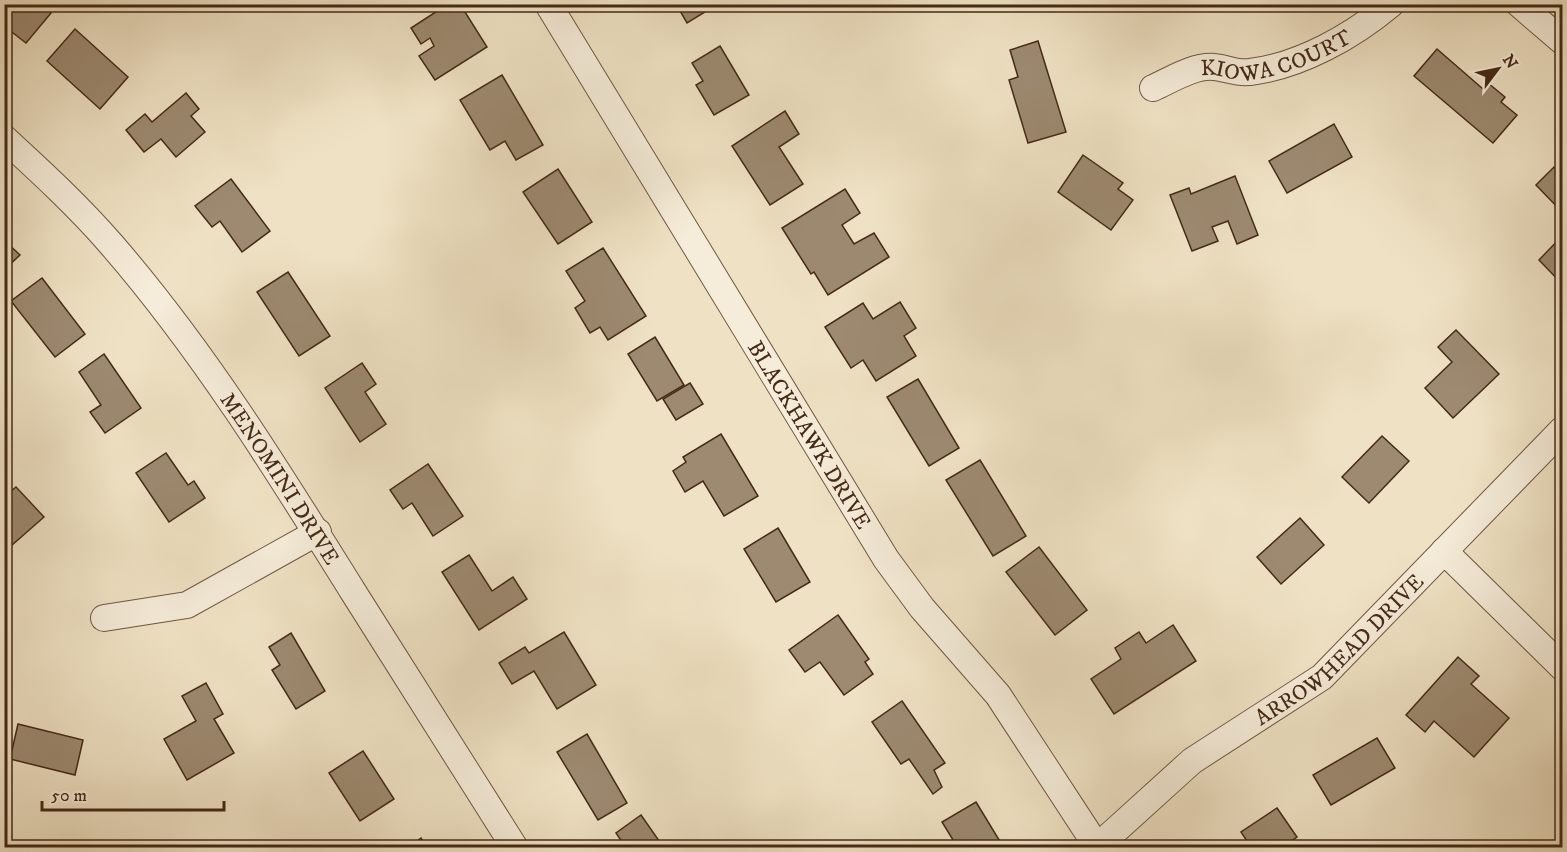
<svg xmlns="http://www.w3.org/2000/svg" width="1567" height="852" font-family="'IM FELL DW Pica',serif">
<rect width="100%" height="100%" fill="#efe2c4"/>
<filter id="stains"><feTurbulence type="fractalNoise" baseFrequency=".00333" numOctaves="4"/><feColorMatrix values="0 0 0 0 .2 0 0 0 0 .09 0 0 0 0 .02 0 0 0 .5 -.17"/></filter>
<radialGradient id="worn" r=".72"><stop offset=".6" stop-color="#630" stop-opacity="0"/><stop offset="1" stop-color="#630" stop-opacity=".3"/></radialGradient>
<g fill="#9d8a71" stroke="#452a17" stroke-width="1.5">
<polygon points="4,4 41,4 51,13 26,43 4,26"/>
<polygon points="448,4 460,4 487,47 435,80 419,56 434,46 430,38 421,44 411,28"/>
<polygon points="676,4 718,4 687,23"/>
<polygon points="75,29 128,77 100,109 47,61"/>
<polygon points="1038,41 1066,132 1028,143 1009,80 1018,77 1010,50"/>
<polygon points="720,46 749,95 714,115 696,85 703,81 692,63"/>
<polygon points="1437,49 1483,89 1488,83 1505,97 1501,102 1517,115 1493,143 1414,76"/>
<polygon points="502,75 543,145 516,160 505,141 490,150 460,100"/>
<polygon points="186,93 199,109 191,116 205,132 176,157 161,139 144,152 126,130 145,114 152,122"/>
<polygon points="785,111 799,134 779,147 803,184 770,205 732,146"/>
<polygon points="1334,124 1352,157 1287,193 1269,161"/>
<polygon points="1083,155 1123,183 1118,189 1133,200 1111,230 1058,192"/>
<polygon points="1554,167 1562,176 1562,212 1536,185"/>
<polygon points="558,169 592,222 558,244 523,192"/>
<polygon points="1235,176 1258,235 1237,244 1228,221 1212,227 1218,241 1192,251 1170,195 1189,188 1191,194"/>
<polygon points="231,179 270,231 242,252 220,221 212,227 195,206"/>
<polygon points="845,189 860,213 842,225 854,244 874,233 889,257 828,295 814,272 811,274 782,228"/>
<polygon points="1562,236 1562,284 1539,260"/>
<polygon points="4,240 20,255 4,270"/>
<polygon points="603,248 646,316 608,340 600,327 590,333 575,308 585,301 566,271"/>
<polygon points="288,272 330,336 299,356 257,292"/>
<polygon points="42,278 85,334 55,357 11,301"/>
<polygon points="900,302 916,328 904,336 916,356 876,381 863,360 851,368 825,327 863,303 873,319"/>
<polygon points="1456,330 1499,374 1453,418 1425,388 1452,362 1438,347"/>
<polygon points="655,337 684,385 657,401 628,354"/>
<polygon points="104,354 141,408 105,433 90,412 101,405 79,372"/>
<polygon points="362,363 376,384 365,392 386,424 360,442 325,388"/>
<polygon points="918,379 959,448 929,466 887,397"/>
<polygon points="690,383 703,404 676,420 663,399"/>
<polygon points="721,434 758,496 724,516 703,481 685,492 673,471 686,462 683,457"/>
<polygon points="1382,436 1409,461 1369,503 1342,477"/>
<polygon points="166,453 188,485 194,481 205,498 169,522 136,473"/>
<polygon points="980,460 1026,536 993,556 946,480"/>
<polygon points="428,464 463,516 433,536 412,503 403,509 390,490"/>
<polygon points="16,487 44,517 4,552 4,497"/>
<polygon points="1300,518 1324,545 1281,584 1257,557"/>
<polygon points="778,528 810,582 776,602 744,549"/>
<polygon points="1039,547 1087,610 1055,635 1006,572"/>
<polygon points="469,555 492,591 513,577 527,599 479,630 442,572"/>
<polygon points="838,615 869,659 865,662 873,674 844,695 820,662 805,672 789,650"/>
<polygon points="1173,625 1196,661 1114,714 1091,679 1121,659 1115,648 1139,632 1146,643"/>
<polygon points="564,632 596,685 557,709 534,671 512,684 499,663 525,647 529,653"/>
<polygon points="291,633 325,691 296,709 272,670 280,665 269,647"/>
<polygon points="1458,657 1479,676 1471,684 1509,718 1474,757 1434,721 1425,732 1406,715"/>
<polygon points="206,683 223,714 214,719 234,753 187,780 164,739 196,721 182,696"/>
<polygon points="902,701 945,763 934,770 942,787 933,794 909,759 901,764 872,722"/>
<polygon points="18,724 83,740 75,775 10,759"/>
<polygon points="587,734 627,803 598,820 557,752"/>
<polygon points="1377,738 1395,768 1331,805 1313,775"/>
<polygon points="363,751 394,799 360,821 329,773"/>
<polygon points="976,802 1004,848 958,848 942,822"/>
<polygon points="1277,808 1297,837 1281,848 1236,848 1247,841 1241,832"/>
<polygon points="641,815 664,848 626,848 616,833"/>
<polygon points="421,838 427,848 407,848"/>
</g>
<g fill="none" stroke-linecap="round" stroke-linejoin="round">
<defs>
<g id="minor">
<path id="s1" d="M548 4 886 559 922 608 998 695 1098 848"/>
<polyline points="1519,4 1562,41"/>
<path id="s2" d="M1153 88C1171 80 1194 65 1214 67 1227 68 1237 74 1250 72 1300 66 1353 36 1391 4"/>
<path id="s3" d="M4 138C41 172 78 206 111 244 203 350 278 471 352 590 406 676 460 762 515 848"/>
<polyline points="1444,551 1562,667"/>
<polyline points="104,618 187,605 318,532"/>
<path id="s4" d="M1096 848 1192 761 1322 677 1562 430"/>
</g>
</defs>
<use href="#minor" stroke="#705842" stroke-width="28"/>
<use href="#minor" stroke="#f5ecd9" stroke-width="26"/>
</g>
<g text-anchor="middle" stroke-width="5" stroke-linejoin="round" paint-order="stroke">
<g font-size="22" fill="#452a17" stroke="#f5ecd9">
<text dy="8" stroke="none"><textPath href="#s2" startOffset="130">KIOWA COURT</textPath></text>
<text dy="8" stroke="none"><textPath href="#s1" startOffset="504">BLACKHAWK DRIVE</textPath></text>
<text dy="8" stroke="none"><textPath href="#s3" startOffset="440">MENOMINI DRIVE</textPath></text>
<text dy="8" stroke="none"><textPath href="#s4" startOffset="315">ARROWHEAD DRIVE</textPath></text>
</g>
</g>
<rect width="1567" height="852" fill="none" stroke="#efe2c4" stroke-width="24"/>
<rect x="6" y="6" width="1555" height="840" fill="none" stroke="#452a17" stroke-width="3"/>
<rect x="12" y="12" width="1543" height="828" fill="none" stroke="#452a17" stroke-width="1.5"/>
<g transform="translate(1498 69) rotate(58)" stroke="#f5ecd9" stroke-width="4.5" paint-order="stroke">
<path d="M0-4.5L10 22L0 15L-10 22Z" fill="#452a17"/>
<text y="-9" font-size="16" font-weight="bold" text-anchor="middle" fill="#452a17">N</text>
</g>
<path d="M42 801v9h182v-9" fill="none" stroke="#452a17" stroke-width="3"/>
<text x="51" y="801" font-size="18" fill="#452a17" stroke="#f5ecd9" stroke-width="4.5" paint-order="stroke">50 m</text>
<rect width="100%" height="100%" filter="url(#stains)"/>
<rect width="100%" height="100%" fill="url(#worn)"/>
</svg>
